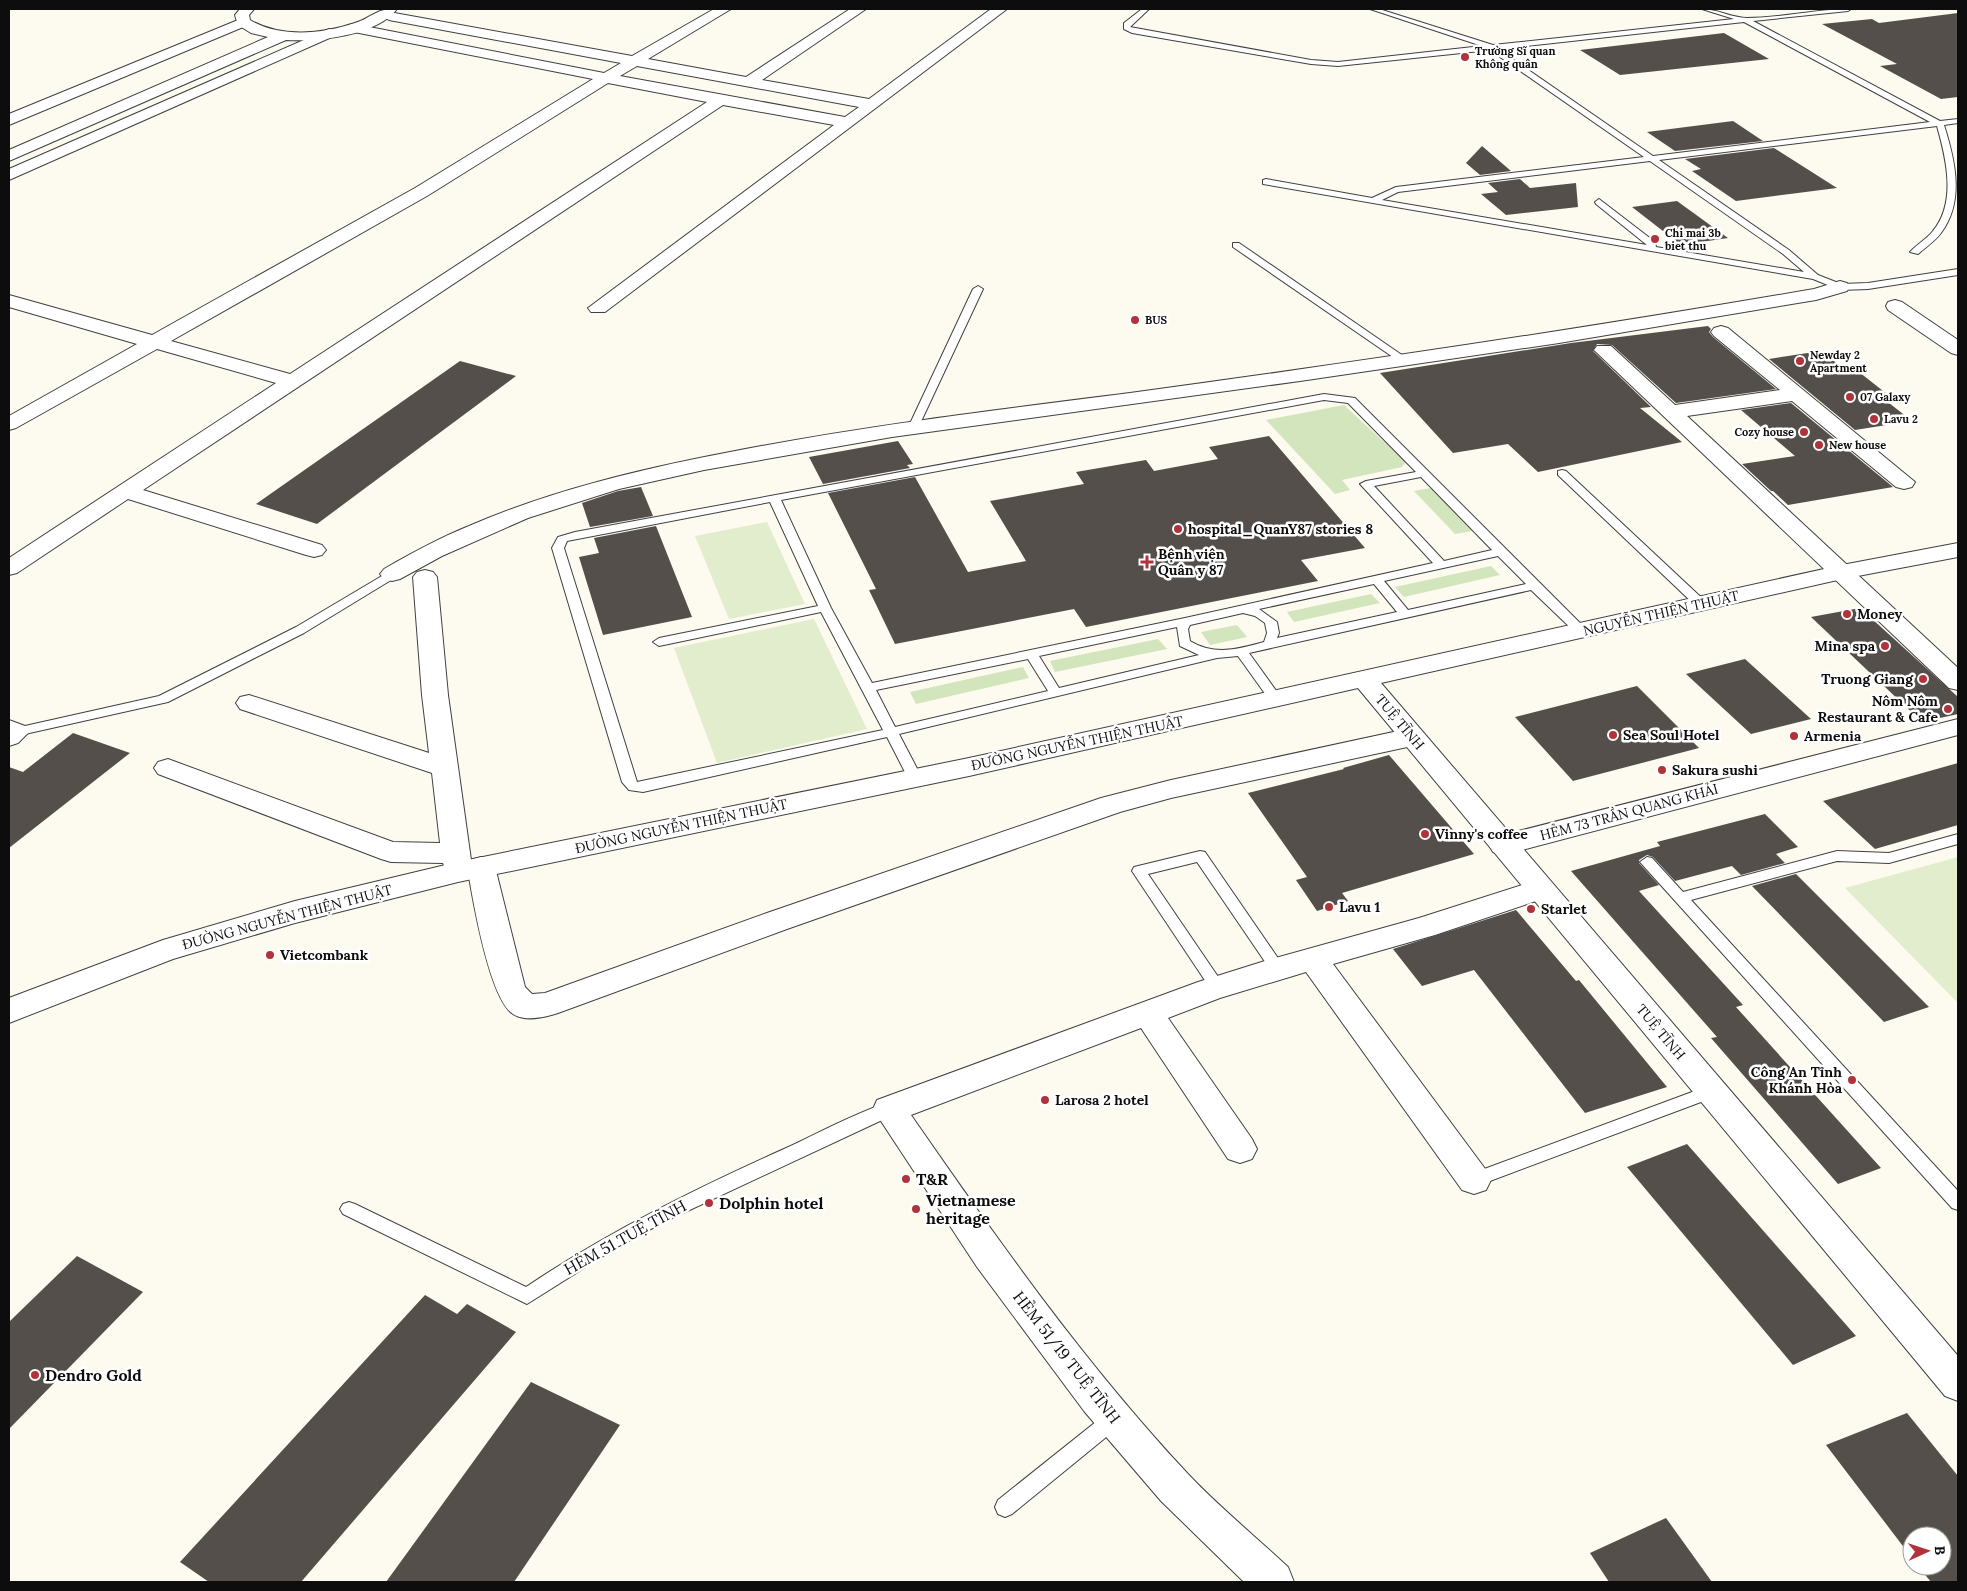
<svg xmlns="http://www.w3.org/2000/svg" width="1967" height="1591" font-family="Lora,serif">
<rect width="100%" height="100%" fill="#fdfaef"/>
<g fill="#d2e5bc">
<polygon points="1344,405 1406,462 1402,467 1342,480 1350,490 1335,494 1266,420"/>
<polygon points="1436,487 1478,530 1455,534 1414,491"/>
<polygon points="1491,566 1500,575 1404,597 1395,587"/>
<polygon points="1371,594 1380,603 1294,622 1287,612"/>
<polygon points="1237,625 1247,637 1210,645 1201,632"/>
<polygon points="1158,639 1167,649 1055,672 1050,661"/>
<polygon points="1023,667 1029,678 916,704 910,692"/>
</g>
<g fill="#e2edcd">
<polygon points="767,522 805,604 729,619 695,536"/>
<polygon points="814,619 867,729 717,763 674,648"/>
<polygon points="1958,857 1958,1003 1845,888"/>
</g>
<g fill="#554f4b">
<polygon points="1958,13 1958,97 1941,99 1880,66 1897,64 1822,24 1872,19 1879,23"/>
<polygon points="1724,33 1769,59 1620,75 1580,50"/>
<polygon points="1733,121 1763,141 1675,151 1647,132"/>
<polygon points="1482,146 1511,171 1480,175 1466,163"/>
<polygon points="1774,148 1837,188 1736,201 1692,171 1701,169 1685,159"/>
<polygon points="1520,179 1530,188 1576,183 1578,207 1506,215 1481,194 1498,192 1488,183"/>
<polygon points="1677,201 1728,238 1681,245 1632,207"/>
<polygon points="1708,326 1711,329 1709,332 1713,337 1776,389 1676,403 1612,345 1597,344 1593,351 1651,407 1640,408 1682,442 1538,472 1508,444 1453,453 1380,373 1571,343"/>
<polygon points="1821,351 1850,373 1859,372 1892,398 1884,399 1912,421 1855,430 1769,359"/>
<polygon points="460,361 516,376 317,524 256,504"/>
<polygon points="1791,403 1893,487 1788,505 1773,491 1771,491 1742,464 1795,456 1741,410"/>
<polygon points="1269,436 1365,548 1301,560 1318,581 1086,627 1074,609 895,644 869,590 876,589 828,493 915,477 968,572 1026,561 990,501 1084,484 1076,472 1146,460 1154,471 1218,459 1209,447"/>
<polygon points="898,441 913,464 907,465 910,468 823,484 809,457"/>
<polygon points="641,487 653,516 590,527 582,503 618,491"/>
<polygon points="656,526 692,617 603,635 579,557 599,553 594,538"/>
<polygon points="1860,608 1958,697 1958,714 1922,722 1811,617"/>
<polygon points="1745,659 1811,719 1751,734 1686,674"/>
<polygon points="1637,686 1699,748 1573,781 1515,717"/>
<polygon points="73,733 130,753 9,848 9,767 23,772"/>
<polygon points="1389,755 1474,854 1342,893 1348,901 1317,911 1296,880 1307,877 1248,793 1344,769 1343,768"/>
<polygon points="1958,763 1958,825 1875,849 1823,801"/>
<polygon points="1765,814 1798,847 1776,854 1785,863 1741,875 1732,866 1675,881 1653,857 1647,855 1639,860 1639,863 1659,885 1639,891 1743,1005 1736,1007 1881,1168 1838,1184 1711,1038 1717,1037 1571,871 1660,846 1657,842"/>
<polygon points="1796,874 1929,1007 1884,1022 1752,886"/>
<polygon points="1516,910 1576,981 1579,980 1667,1087 1585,1113 1474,970 1422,986 1393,949"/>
<polygon points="1687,1144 1856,1336 1793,1365 1627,1167"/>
<polygon points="77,1256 143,1292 9,1429 9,1322"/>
<polygon points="425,1295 457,1314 467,1304 516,1332 301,1582 209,1582 180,1562"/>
<polygon points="531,1382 620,1425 514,1582 386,1582"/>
<polygon points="1907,1413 1958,1476 1958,1582 1931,1582 1918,1566 1942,1566 1942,1536 1912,1536 1912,1558 1826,1445"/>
<polygon points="1666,1518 1712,1582 1609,1582 1590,1553"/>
</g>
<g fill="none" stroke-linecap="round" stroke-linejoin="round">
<defs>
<g id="service">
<path d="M1142 9H1149L1130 27 1311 60 1338 62 1482 46 1370 9H1379L1493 45 1734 19 1702 9C1717 9 1732 18 1747 18 1782 18 1816 9 1851 9L1848 11 1753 21 1940 121 1958 119V123L1944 125C1955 160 1965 201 1941 233 1935 241 1926 247 1918 254L1910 252C1917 244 1927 239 1933 231 1957 202 1946 158 1937 126L1659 160 1789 250 1818 275 1841 284 1868 283 1958 269V275L1868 289 1840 290 1813 279 1263 184V180L1266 179 1372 198 1396 187 1644 157 1490 50 1338 66 1311 64 1132 33 1124 29V23ZM1744 22 1930 122 1653 156 1498 49ZM1650 161 1783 254 1804 272 1656 247 1655 242 1599 199 1595 202 1596 204 1647 245 1382 200 1398 192Z"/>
<polygon points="1233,243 1239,243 1412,362 1403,364 1233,247"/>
<polygon points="978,286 983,289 918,428 917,430 909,430 908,428 973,289"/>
<path d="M1324 394 1355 398 1585 628 1587 631 1585 634H1577L1531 590 1249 653 1282 699 1276 703 1271 702 1238 656 1217 658 899 734 922 778 915 782 908 778 887 737 643 792 629 790 622 782 552 548 558 537 575 532ZM1324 400 1348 403 1416 472 1366 481 1360 484 1433 563 1185 618 872 683 831 608 781 500ZM1421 477 1492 550 1444 561 1374 486ZM770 502 818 606 659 638 653 642 659 646 821 612 883 730 637 782 564 548 567 541ZM1498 556 1526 584 1408 610 1384 581ZM1374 584 1397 612 1277 638 1279 633 1277 622 1259 609ZM1243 613 1255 616 1265 623 1267 633 1264 642C1238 649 1215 656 1190 641L1188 629 1190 625ZM1177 627 1180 646 1199 655 1059 688 1039 656ZM1028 659 1048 691 895 727 876 690Z"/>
<polygon points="1562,470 1566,471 1705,601 1707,604 1705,607 1697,607 1558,475 1558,471"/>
<polygon points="392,570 396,571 398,574 396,577 304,633 168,702 16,736 9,732 16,728 159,696 296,627"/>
<polygon points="1958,834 1958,844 1889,863 1837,861 1691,900 1958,1191 1958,1210 1952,1208 1640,862 1647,857 1652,858 1683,892 1837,851 1889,853"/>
<polygon points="1200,851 1205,852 1282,964 1285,968 1282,972 1272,972 1197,862 1148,874 1225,987 1222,991 1212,991 1132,871 1134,867"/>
<polygon points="1711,1085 1717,1086 1719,1091 1717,1096 1474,1187 1468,1185 1465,1180 1468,1175"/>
<path d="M889 1102 895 1104 897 1109 895 1114 664 1222 619 1246 527 1304 343 1214 340 1209 343 1204 349 1202 355 1204 526 1287C608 1232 695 1189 784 1149 819 1133 853 1114 889 1102Z"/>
<polygon points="1114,1410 1121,1413 1124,1419 1121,1425 1012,1514 1005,1517 998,1514 995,1507 998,1500 1107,1413"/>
</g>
<g id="minor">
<path d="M714 9H731L648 59 746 77 850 9H866L762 80 869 99 991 9H1007L605 312H591L588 308 834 125 723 105 143 490 322 545 326 550 322 555 314 557 306 555 128 499 17 573 9 575V558L276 383 157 349 16 428 9 430V416L137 344 9 307V295L152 335 415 188 593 79 354 32 347 28 349 25 354 24 604 73 621 63 389 20 382 16 389 12 632 56ZM637 66 859 107 845 117 620 76ZM608 83 707 102 290 374 171 341 427 196Z"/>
<polygon points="243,18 248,19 250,22 248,25 9,125 9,114"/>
<polygon points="329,29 334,30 336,33 334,36 9,180 9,169"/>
<path d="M1840 281 1847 283 1849 287 1847 291 1816 300 1559 343 1300 381 892 437 704 470 619 489 528 518 442 556 400 579 392 581 384 579 380 574 384 569C412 553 439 538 469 526 552 490 641 469 730 452 863 426 996 410 1130 393 1359 362 1587 328 1814 289Z"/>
<polygon points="1895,300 1902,302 1958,340 1958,355 1951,353 1888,310 1886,306 1888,302"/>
<polygon points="1721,326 1728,328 1915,482 1912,487 1904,489 1896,487 1792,401 1687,416 1958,668 1958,690 1949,688 1594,350 1597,346 1611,346 1675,405 1780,390 1714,336 1711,332 1714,328"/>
<path d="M425 570 433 572 437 577 448 695 471 860 481 857 491 860 495 867 525 987 532 994 545 993 767 913 1101 798 1171 780 1412 728 1421 731 1425 737 1421 743 1412 746 1171 798 1120 812 787 929 558 1013C546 1017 525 1022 513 1014 490 999 474 906 469 877L458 881 448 878 443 863 391 862 381 859 158 774 154 768 158 762 168 759 393 842 440 843 432 773 240 709 236 703 240 697 249 695 429 753 422 695 413 577 417 572Z"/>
<polygon points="1958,719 1958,735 1503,855 1493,852 1489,845 1493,838 1503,835"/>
<polygon points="9,720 25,726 29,732 18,743 9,746"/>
<path d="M1541 879 1551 882 1556 889 1551 896 1435 935 1333 964 1486 1170 1491 1180 1486 1190 1474 1194 1462 1190 1306 972 1220 998 1168 1018 1252 1139 1257 1149 1252 1159 1240 1163 1228 1159 1141 1028 911 1115C997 1239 1084 1363 1188 1474 1219 1507 1255 1536 1288 1567L1294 1582H1244L1161 1501 1084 1411 977 1267 873 1109 877 1100 1198 982 1268 960 1419 918Z"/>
</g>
<g id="tertiary">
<path d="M240 9H254L249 15 250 20C280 38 322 34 355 23 373 17 376 8 397 9 377 36 316 42 286 40L9 161V150L268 37 251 33 238 25 235 15Z"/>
<polygon points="1958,543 1958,557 1842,579 1381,683 1958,1356 1958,1401 1945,1396 1358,688 969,776 458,882 295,923 173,959 9,1023 9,998 163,940 295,901 458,862 969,758 1842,565"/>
</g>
</defs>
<use href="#service" stroke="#404040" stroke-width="2"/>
<use href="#minor" stroke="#404040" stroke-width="2"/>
<use href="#tertiary" stroke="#404040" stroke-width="2"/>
<use href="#service" fill="#fff" fill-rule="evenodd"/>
<use href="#minor" fill="#fff" fill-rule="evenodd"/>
<use href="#tertiary" fill="#fff" fill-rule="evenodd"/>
</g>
<g fill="#b0333c" stroke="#fff" stroke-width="2">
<circle cx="1465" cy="57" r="5"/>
<circle cx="1655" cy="239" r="5"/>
<circle cx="1135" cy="320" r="5"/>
<circle cx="1800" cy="361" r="5"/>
<circle cx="1850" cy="397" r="5"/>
<circle cx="1874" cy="419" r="5"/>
<circle cx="1804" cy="432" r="5"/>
<circle cx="1819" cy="445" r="5"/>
<circle cx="1178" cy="529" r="5"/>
<path d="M1144.5 554.5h5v5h5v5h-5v5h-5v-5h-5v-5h5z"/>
<circle cx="1847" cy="614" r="5"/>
<circle cx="1885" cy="646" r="5"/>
<circle cx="1923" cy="679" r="5"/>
<circle cx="1948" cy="709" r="5"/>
<circle cx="1613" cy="735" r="5"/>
<circle cx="1794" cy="736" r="5"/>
<circle cx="1662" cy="770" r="5"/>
<circle cx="1425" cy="834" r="5"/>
<circle cx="1329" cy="907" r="5"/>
<circle cx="1531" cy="909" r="5"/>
<circle cx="270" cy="955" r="5"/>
<circle cx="1852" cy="1080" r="5"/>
<circle cx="1045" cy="1100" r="5"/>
<circle cx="906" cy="1179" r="5"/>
<circle cx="709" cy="1203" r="5"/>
<circle cx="916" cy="1209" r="5"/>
<circle cx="35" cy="1375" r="5"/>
</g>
<g text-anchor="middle" stroke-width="5" stroke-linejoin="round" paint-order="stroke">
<g font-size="11" font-weight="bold" fill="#0d0d0d" stroke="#fff" text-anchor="start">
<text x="1475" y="55">Trường Sĩ quan<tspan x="1475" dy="13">Không quân</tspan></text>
<text x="1665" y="237">Chi mai 3b<tspan x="1665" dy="13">biet thu</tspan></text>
<text x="1145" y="324">BUS</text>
<text x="1810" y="359">Newday 2<tspan x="1810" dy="13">Apartment</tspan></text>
<text x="1860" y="401">07 Galaxy</text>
<text x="1884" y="423">Lavu 2</text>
<text x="1794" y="436" text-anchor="end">Cozy house</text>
<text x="1829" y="449">New house</text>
</g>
<g font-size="14" font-weight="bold" fill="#0d0d0d" stroke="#fff" text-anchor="start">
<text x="1188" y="534">hospital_QuanY87 stories 8</text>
<text x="1158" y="559">Bệnh viện<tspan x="1158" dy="16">Quân y 87</tspan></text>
<text x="1857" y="619">Money</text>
<text x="1875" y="651" text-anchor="end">Mina spa</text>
<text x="1913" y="684" text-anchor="end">Truong Giang</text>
<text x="1938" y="706" text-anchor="end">Nôm Nôm<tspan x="1938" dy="16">Restaurant &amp; Cafe</tspan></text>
<text x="1623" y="740">Sea Soul Hotel</text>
<text x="1804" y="741">Armenia</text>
<text x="1672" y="775">Sakura sushi</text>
<text x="1435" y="839">Vinny's coffee</text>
<text x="1339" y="912">Lavu 1</text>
<text x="1541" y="914">Starlet</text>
<text x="280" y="960">Vietcombank</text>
<text x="1842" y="1077" text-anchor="end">Công An Tỉnh<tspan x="1842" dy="16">Khánh Hòa</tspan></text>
<text x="1055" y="1105">Larosa 2 hotel</text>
</g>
<g font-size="14" fill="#0d0d0d" stroke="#fff">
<text transform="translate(1661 613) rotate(-13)" y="5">NGUYỄN THIỆN THUẬT</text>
<text transform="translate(1400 722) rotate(50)" y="5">TUỆ TĨNH</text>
<text transform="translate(1077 743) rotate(-12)" y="5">ĐƯỜNG NGUYỄN THIỆN THUẬT</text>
<text transform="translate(1629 812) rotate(-15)" y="5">HẺM 73 TRẦN QUANG KHẢI</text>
<text transform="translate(681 826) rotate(-12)" y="5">ĐƯỜNG NGUYỄN THIỆN THUẬT</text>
<text transform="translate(287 917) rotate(-15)" y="5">ĐƯỜNG NGUYỄN THIỆN THUẬT</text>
<text transform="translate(1661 1032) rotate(50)" y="5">TUỆ TĨNH</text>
</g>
<g font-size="16" font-weight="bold" fill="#0d0d0d" stroke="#fff" text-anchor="start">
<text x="916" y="1185">T&amp;R</text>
<text x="926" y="1206">Vietnamese<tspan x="926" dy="18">heritage</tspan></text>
<text x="719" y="1209">Dolphin hotel</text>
<text x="45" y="1381">Dendro Gold</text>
</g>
<g font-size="16" fill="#0d0d0d" stroke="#fff">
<text transform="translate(625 1237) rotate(-29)" y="6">HẺM 51 TUỆ TĨNH</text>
<text transform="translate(1067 1357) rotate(52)" y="6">HẺM 51/19 TUỆ TĨNH</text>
</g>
</g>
<rect width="1967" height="1591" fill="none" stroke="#0d0d0d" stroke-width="20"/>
<g transform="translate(1927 1551) rotate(87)"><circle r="24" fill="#ffffff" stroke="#9e9e9e"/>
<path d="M0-4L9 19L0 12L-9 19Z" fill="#b0333c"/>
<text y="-8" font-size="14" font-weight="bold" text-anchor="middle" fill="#0d0d0d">B</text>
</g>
</svg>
